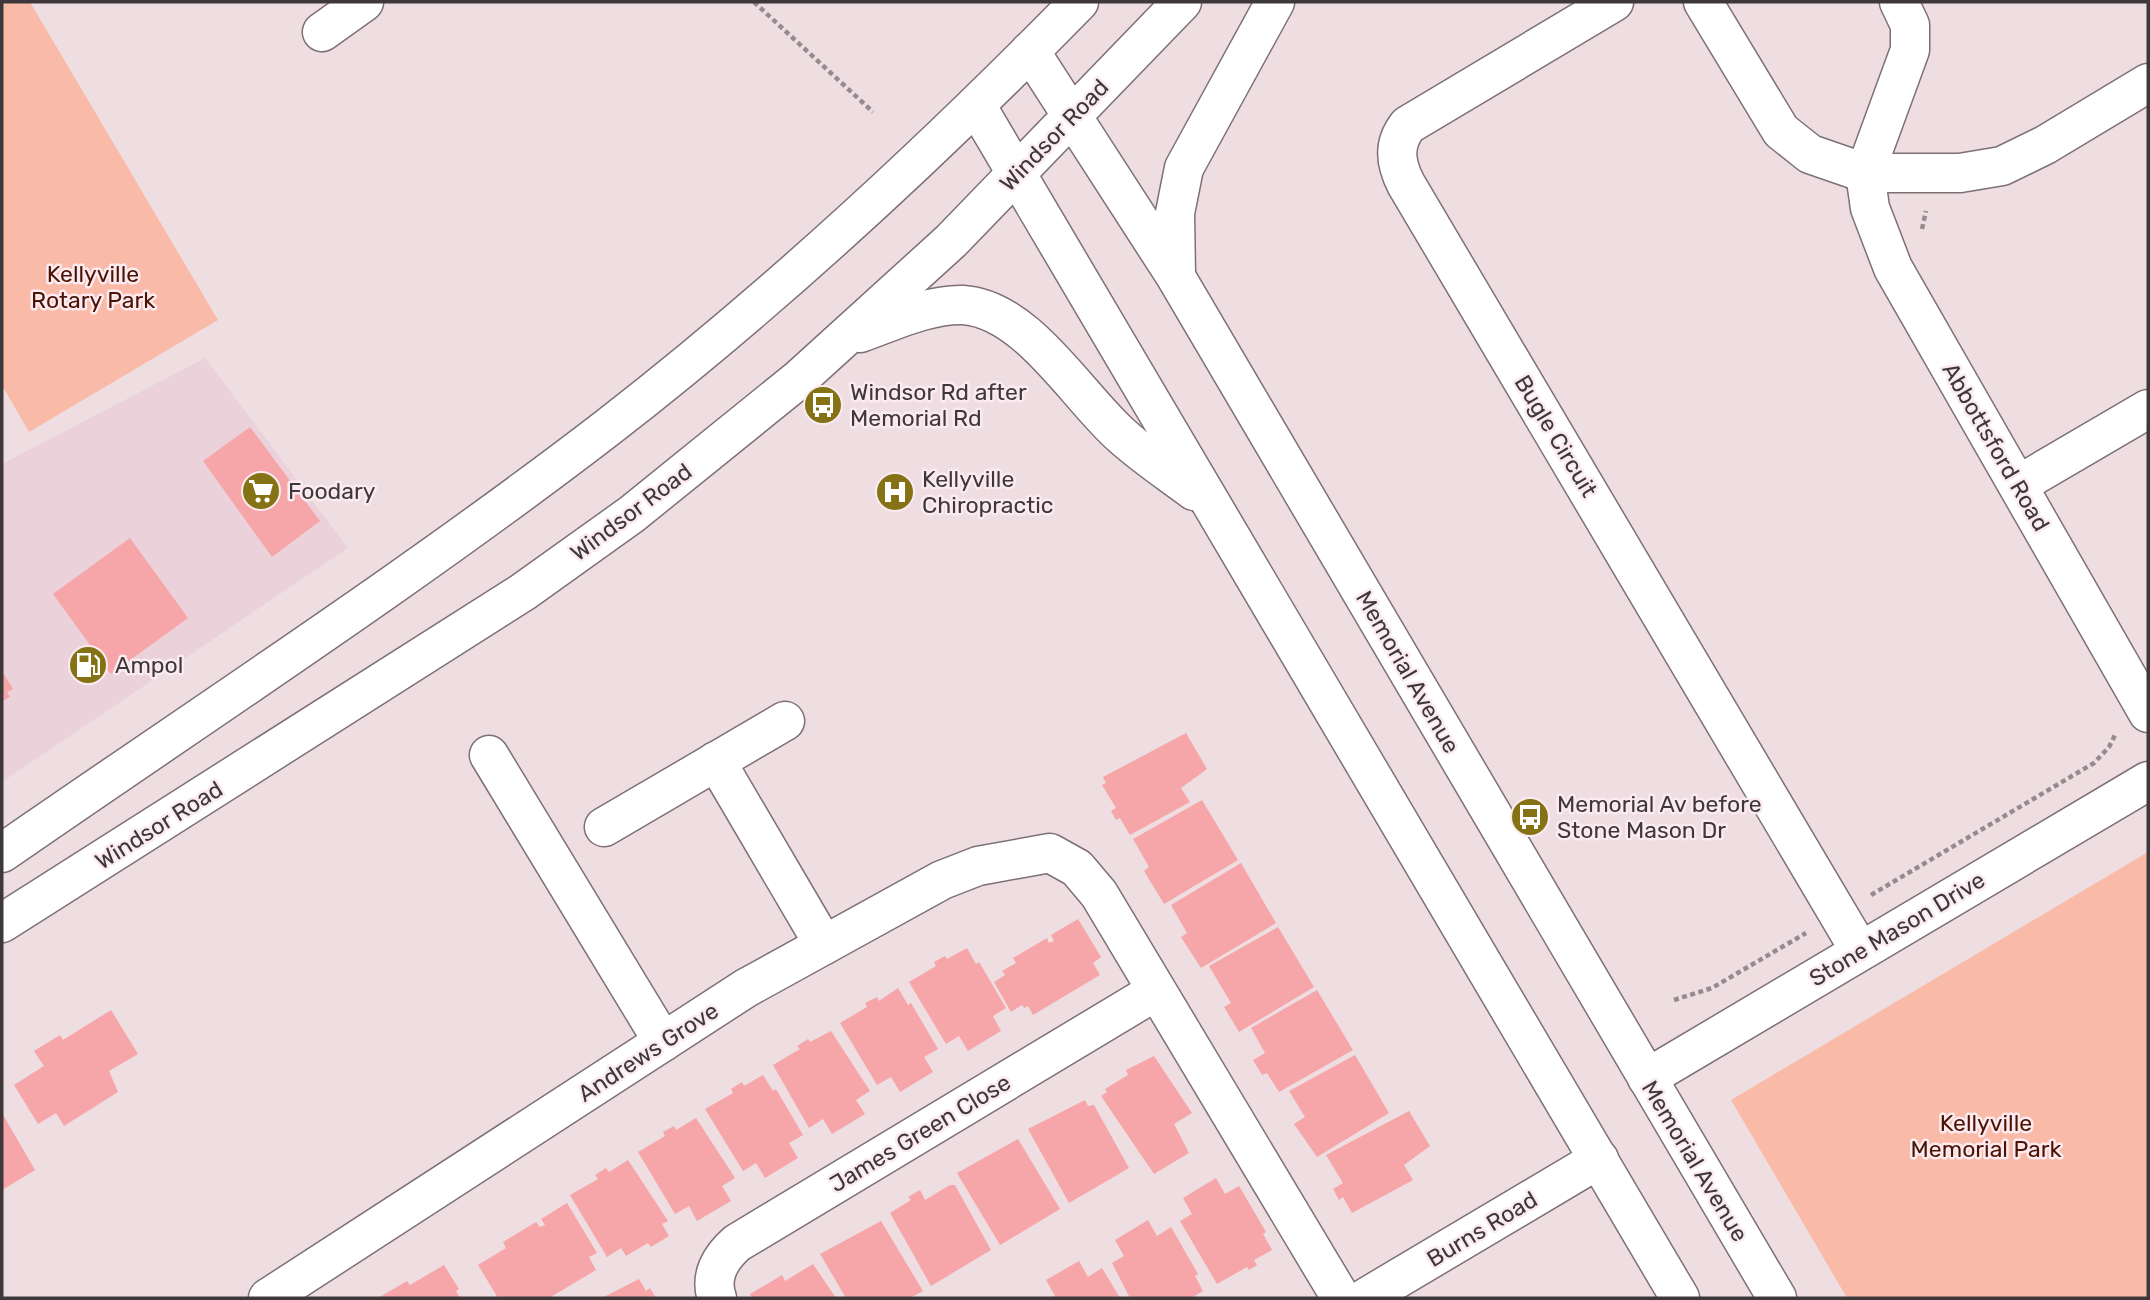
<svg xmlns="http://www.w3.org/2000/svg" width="2150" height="1300" font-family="Rubik,sans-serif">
<rect width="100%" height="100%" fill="#eedee2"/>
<polygon fill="#ebd2da" points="205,358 348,548 2,782 2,464"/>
<g fill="#fabaa8">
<polygon points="2,2 30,2 218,320 29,432 2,385"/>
<polygon points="2148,852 2148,1298 1847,1298 1731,1100"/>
</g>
<g fill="#f6a5a8">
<polygon points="250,427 320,521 272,557 203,461"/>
<polygon points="130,538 188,618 111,674 53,594"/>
<polygon points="2,671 13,689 7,692 10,697 2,701"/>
<polygon points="1186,733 1207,769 1181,788 1190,802 1130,835 1120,818 1116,820 1111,811 1116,808 1102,785 1106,783 1103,777"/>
<polygon points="1202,800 1238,860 1164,904 1144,871 1149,867 1133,839"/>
<polygon points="1241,863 1276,923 1201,968 1181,937 1187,933 1171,905"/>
<polygon points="1078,919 1101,957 1093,963 1100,975 1033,1015 1028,1006 1024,1008 1022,1005 1011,1012 994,982 1005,975 1002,971 1016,963 1013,958 1047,938 1049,943 1054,941 1051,935"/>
<polygon points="1278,927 1314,987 1239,1032 1224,1007 1231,1003 1209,966"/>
<polygon points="967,948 976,964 979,962 1006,1008 993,1016 1001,1031 968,1051 959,1036 946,1044 909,982 936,966 934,962 945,956 947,959"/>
<polygon points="898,988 908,1005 911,1003 938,1049 924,1057 933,1072 900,1092 891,1077 877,1085 840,1023 867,1007 865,1003 877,997 879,1001"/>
<polygon points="1317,990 1353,1050 1279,1092 1267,1073 1262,1075 1253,1060 1265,1053 1251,1028"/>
<polygon points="111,1010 138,1054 109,1071 118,1092 64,1126 56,1113 38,1124 14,1085 44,1066 34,1051 60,1035 63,1040"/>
<polygon points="831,1031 870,1091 856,1100 865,1114 832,1134 823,1119 809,1128 773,1065 800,1049 797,1046 808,1039 810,1042"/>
<polygon points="1355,1055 1389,1113 1317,1157 1294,1124 1305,1117 1289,1091"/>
<polygon points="1154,1056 1192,1113 1174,1124 1189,1153 1154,1174 1101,1096 1107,1092 1105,1089 1128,1075 1126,1070"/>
<polygon points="763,1075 773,1091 776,1089 803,1135 789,1143 798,1158 765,1178 756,1163 743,1171 705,1109 733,1093 731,1089 742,1082 744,1086"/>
<polygon points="1085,1100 1088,1106 1094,1105 1129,1168 1069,1203 1028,1129"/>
<polygon points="1409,1111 1430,1146 1404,1165 1413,1180 1352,1213 1343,1197 1339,1200 1333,1189 1343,1183 1326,1155"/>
<polygon points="2,1113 35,1170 2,1190"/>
<polygon points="696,1118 735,1178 722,1186 731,1201 697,1221 689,1206 675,1214 638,1152 665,1136 663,1132 674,1126 676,1130"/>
<polygon points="1018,1139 1060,1209 1000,1245 957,1173"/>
<polygon points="628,1160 668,1221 662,1224 669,1236 651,1247 648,1243 626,1256 621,1248 607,1257 570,1195 598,1179 595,1175 606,1168 609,1172"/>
<polygon points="1216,1178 1225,1194 1239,1186 1266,1232 1263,1234 1272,1250 1254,1260 1257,1265 1249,1270 1247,1267 1217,1284 1180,1221 1192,1214 1183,1198"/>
<polygon points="950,1185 955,1185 991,1250 931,1286 890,1213 911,1200 908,1197 920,1190 925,1200"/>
<polygon points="567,1203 597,1253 589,1257 596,1270 549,1298 498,1298 478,1265 506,1248 503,1242 536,1222 540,1227 545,1225 541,1219"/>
<polygon points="1148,1220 1157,1236 1171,1227 1198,1274 1195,1276 1203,1291 1191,1298 1130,1298 1112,1263 1124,1256 1115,1240"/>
<polygon points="881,1221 923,1291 910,1298 846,1298 820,1254"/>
<polygon points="1079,1261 1088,1277 1102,1268 1120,1298 1051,1298 1055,1296 1046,1280"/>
<polygon points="813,1264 836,1298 752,1298 750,1294 782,1275 785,1281"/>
<polygon points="444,1265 459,1289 456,1291 460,1298 378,1298 407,1281 410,1285"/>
<polygon points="639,1279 646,1291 650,1288 656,1298 602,1298"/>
</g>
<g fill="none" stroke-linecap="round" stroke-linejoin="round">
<defs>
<g id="minor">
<path d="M1614 2 1408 125C1393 144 1395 162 1406 184L1860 951"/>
<polyline points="1703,2 1781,131 1810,154 1865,173 1960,173 2002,166 2045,145 2148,83"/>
<polyline points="1899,2 1910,25 1910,50 1865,173 1870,208 1893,268 2148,713"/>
<polyline points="322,32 364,2"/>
<polyline points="2018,485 2148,409"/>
<polyline points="489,755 663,1042"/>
<polyline points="716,761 824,945"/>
<polyline points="604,827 785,721"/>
<polyline points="1647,1078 2148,781"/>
<polyline points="268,1298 746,988 942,880 978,866 1050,853 1077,868 1099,894 1341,1298"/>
<path d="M717 1298C709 1276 721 1257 737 1243L1156 991"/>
<polyline points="1365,1298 1599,1159"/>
</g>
<g id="major">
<polyline points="1030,51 1176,277 1777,1298"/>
<polyline points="976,105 1680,1298"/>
<polyline points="1176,276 1175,213 1184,168 1275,2"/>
<path d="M860 333C892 322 928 304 963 305 1027 309 1077 396 1121 435 1144 456 1170 473 1194 491"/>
<path d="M2 853C204 713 412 578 607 428 775 298 931 153 1079 2"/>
<polyline points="2,923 523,592 632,514 799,379 951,241 1182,2"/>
</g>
</defs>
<use href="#minor" stroke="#7e7075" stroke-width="41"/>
<use href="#major" stroke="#7e7075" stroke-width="41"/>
<g stroke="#958a8d" stroke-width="4.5" stroke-dasharray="5 3.5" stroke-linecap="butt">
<polyline points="754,2 873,112"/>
<polyline points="1922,229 1926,211"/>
<polyline points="1871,895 2094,763 2109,747 2115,735"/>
<polyline points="1674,1000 1712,988 1806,933"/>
</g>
<use href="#minor" stroke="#fff" stroke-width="38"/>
<use href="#major" stroke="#fff" stroke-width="38"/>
</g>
<defs>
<symbol id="bus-disc" viewBox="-11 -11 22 22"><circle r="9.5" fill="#857214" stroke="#fbebf0"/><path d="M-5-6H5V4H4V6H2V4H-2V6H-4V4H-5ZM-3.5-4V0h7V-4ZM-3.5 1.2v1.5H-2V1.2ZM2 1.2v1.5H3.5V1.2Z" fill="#fff"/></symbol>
<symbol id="supermarket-disc" viewBox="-11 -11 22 22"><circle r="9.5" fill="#857214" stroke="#fbebf0"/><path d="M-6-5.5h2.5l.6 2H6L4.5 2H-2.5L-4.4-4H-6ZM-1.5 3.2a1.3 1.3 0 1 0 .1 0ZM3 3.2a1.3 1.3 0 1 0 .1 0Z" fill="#fff"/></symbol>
<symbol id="hospital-disc" viewBox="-11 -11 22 22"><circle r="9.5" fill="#857214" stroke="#fbebf0"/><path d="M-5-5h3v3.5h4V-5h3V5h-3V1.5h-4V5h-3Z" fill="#fff"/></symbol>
<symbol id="fuel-disc" viewBox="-11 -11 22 22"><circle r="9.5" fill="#857214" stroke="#fbebf0"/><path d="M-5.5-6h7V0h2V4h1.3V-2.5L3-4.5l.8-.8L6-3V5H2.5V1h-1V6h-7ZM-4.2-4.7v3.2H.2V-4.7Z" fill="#fff"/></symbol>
</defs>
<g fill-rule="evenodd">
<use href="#bus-disc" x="801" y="383" width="44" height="44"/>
<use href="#supermarket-disc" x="239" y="469" width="44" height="44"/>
<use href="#hospital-disc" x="873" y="470" width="44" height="44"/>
<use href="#fuel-disc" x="66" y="643" width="44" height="44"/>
<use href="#bus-disc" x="1508" y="795" width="44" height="44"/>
</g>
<g text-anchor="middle" stroke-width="5" stroke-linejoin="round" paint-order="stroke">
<g font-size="23" fill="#3e383a" stroke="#fbebf0">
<text transform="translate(1054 135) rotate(-46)" y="8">Windsor Road</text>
<text transform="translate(1556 436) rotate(59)" y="8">Bugle Circuit</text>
<text transform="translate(1996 447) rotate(60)" y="8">Abbottsford Road</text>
<text transform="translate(631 512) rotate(-37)" y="8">Windsor Road</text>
<text transform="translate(1408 672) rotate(60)" y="8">Memorial Avenue</text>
<text transform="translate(159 825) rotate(-32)" y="8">Windsor Road</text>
<text transform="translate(1897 929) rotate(-31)" y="8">Stone Mason Drive</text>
<text transform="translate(648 1052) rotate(-33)" y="8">Andrews Grove</text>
<text transform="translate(920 1133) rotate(-31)" y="8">James Green Close</text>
<text transform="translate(1695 1161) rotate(59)" y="8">Memorial Avenue</text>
<text transform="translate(1482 1229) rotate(-31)" y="8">Burns Road</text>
</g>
<g font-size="23" fill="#4d1302" stroke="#fbebf0">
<text x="93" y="282">Kellyville<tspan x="93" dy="26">Rotary Park</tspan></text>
<text x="1986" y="1131">Kellyville<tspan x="1986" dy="26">Memorial Park</tspan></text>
</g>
<g font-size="23" fill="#3e383a" stroke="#fbebf0" text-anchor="start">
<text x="850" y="400">Windsor Rd after<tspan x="850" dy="26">Memorial Rd</tspan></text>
<text x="922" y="487">Kellyville<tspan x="922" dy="26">Chiropractic</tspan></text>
<text x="288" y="499">Foodary</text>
<text x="115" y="673">Ampol</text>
<text x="1557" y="812">Memorial Av before<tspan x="1557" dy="26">Stone Mason Dr</tspan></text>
</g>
</g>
<rect width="2150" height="1300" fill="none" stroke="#3e383a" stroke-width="7"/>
</svg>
